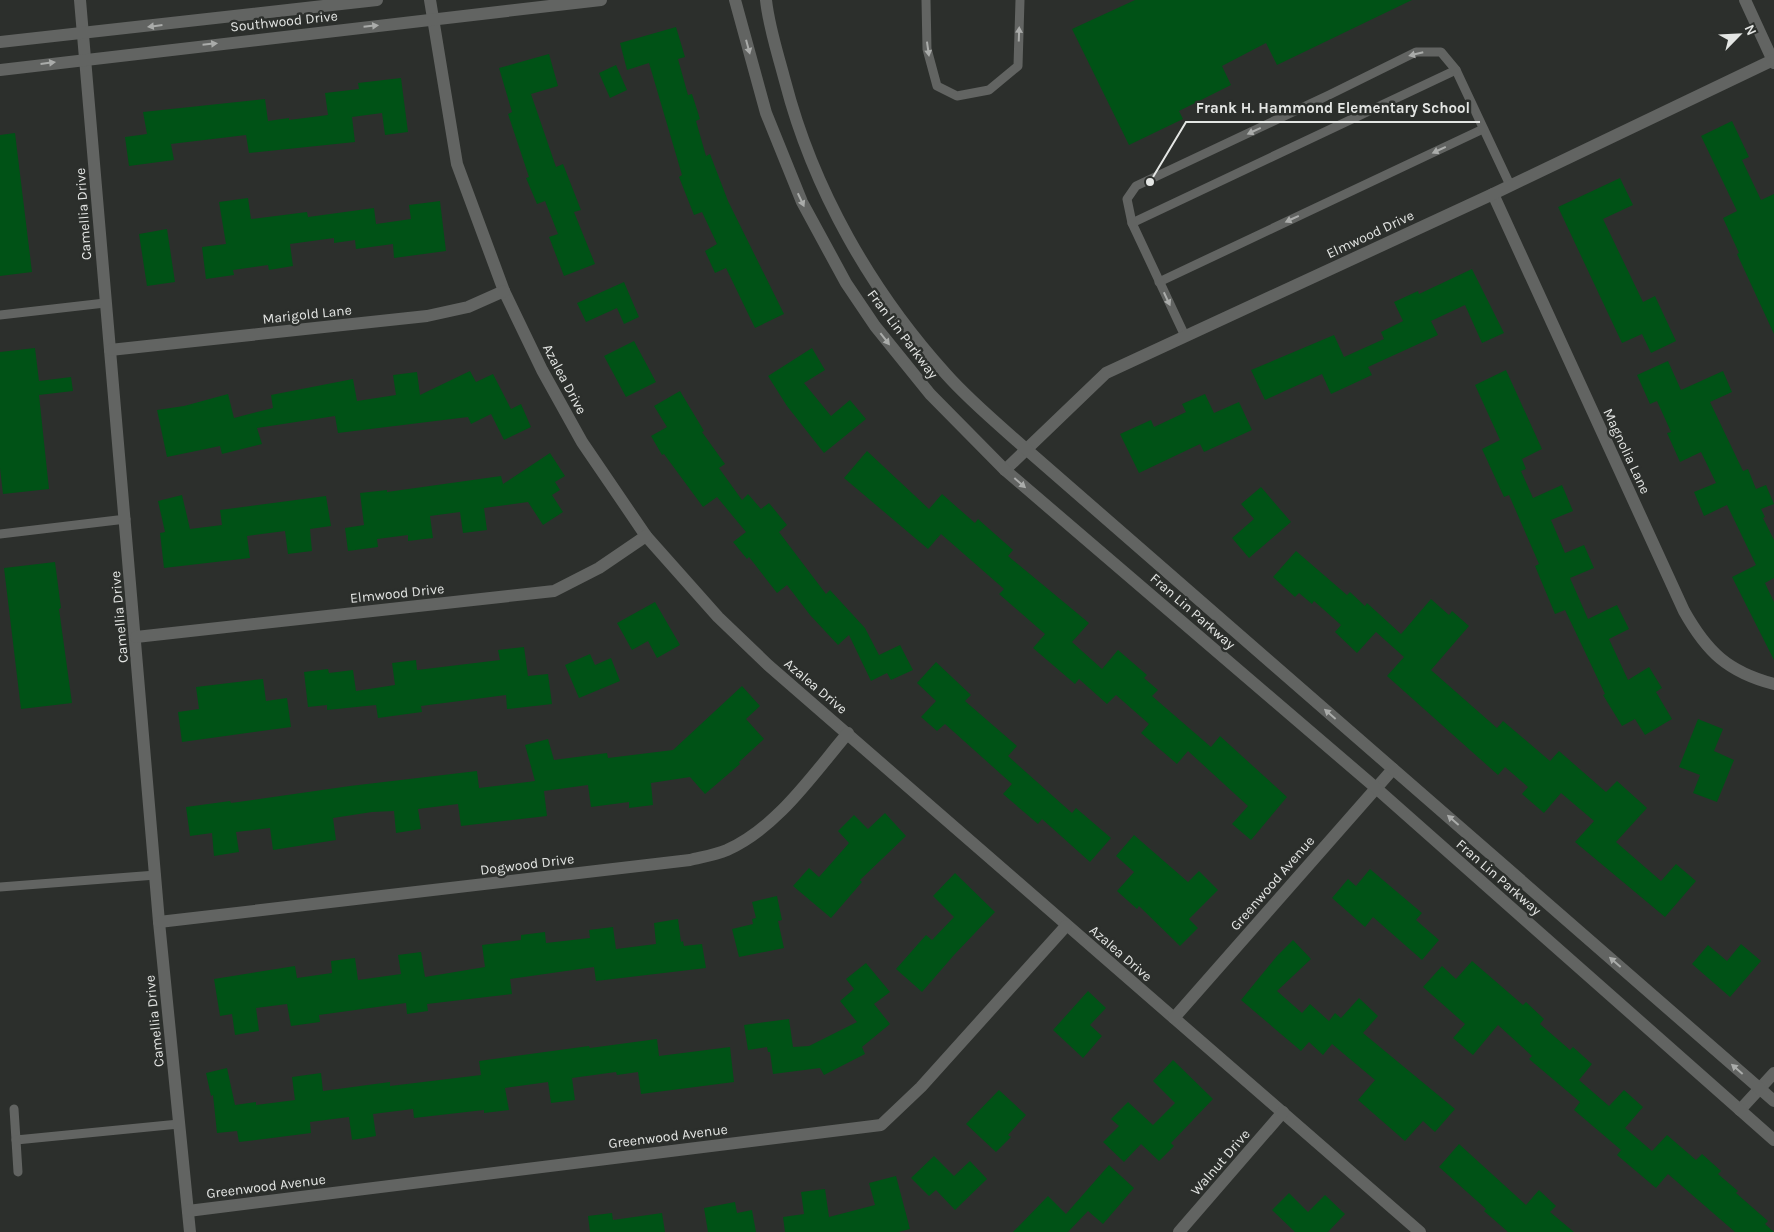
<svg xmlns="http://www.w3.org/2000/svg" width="1774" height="1232" font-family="Karla,sans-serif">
<rect width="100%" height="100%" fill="#2c2f2c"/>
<g fill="#005216">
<polygon points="1135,0 1412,0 1277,65 1266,43 1222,66 1231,85 1179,111 1183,119 1129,145 1072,29"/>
<polygon points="676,27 685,57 678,59 688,95 692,94 700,119 696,121 706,156 710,154 728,201 784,314 755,328 726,268 715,273 705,251 717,244 702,212 694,215 679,177 682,175 649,63 627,70 620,43"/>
<polygon points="549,54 558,86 531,94 556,167 563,164 581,210 574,212 595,264 564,276 549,237 558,234 545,201 537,204 526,178 529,177 508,114 512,112 499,68"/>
<polygon points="616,65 627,90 610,98 599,73"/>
<polygon points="401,78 408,132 385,135 382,113 352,117 355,142 249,153 246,135 171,144 174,160 129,166 125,137 147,134 143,112 265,99 268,121 289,118 289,120 328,115 325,93 359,89 358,83"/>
<polygon points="1732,121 1749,157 1742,160 1761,200 1774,194 1774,334 1737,254 1739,253 1723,218 1737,211 1701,136"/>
<polygon points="15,133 32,272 0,276 0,135"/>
<polygon points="1620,178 1633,205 1603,219 1643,302 1655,296 1676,341 1651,353 1642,334 1622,343 1558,207"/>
<polygon points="248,198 251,219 307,212 308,217 374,208 376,224 411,219 409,205 440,201 446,251 394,258 393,244 356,249 355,240 334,243 334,238 290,244 293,266 269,270 268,265 233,270 234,275 206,279 202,247 226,244 219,202"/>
<polygon points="167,229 175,282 147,286 139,234"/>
<polygon points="1472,269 1504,333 1482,343 1465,305 1431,321 1438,335 1368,367 1372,375 1331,394 1322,374 1265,400 1251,370 1334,335 1344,357 1384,339 1381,332 1403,321 1394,302 1418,291 1419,294"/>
<polygon points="624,282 639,317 624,324 617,308 586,322 577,303"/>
<polygon points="634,341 656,382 626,397 604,356"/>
<polygon points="35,348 39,381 71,377 73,391 39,395 49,489 3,494 0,468 0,352"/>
<polygon points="812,348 825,370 804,383 831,416 850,400 866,419 824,453 787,406 768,376"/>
<polygon points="1668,361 1681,390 1723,371 1732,392 1710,402 1743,471 1748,469 1756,489 1766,485 1774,504 1761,509 1765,517 1763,518 1774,540 1774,578 1765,583 1774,602 1774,660 1732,577 1756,565 1727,505 1704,516 1694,492 1716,483 1701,452 1680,462 1667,433 1671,432 1657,401 1650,404 1637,375"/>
<polygon points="1506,370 1542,449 1522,459 1526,469 1521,471 1533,498 1562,485 1573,511 1551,520 1565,553 1584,545 1594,568 1570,578 1588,619 1617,605 1629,629 1609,639 1628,680 1649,667 1662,688 1656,692 1672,719 1645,735 1635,719 1622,726 1603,695 1605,694 1565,610 1555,614 1535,566 1539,564 1509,495 1504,497 1482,449 1500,440 1475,385"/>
<polygon points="470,371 476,382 493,374 511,409 521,404 531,427 504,440 491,414 471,424 468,417 338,433 335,416 257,428 262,444 222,454 220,446 167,457 157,410 184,406 228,394 234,418 273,408 271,395 353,379 357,401 396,395 393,375 417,372 420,395"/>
<polygon points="680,391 704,431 702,432 725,464 719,468 742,500 748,494 761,509 769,503 787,525 779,532 826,594 830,590 865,628 879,655 900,645 913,670 891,680 887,673 871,681 849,635 838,645 810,615 787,585 777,593 749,557 747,559 733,542 746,532 717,497 703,507 664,454 662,455 651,436 667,427 654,406"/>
<polygon points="1205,394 1214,413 1239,402 1252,430 1204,452 1200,444 1139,473 1120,434 1151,420 1154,427 1186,412 1182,404"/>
<polygon points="867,451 929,509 942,494 975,523 978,519 1013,550 1008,556 1089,623 1072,642 1102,669 1118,650 1147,675 1144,678 1158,690 1152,696 1211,747 1220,736 1287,797 1251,840 1232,824 1248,806 1188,751 1177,764 1141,733 1149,724 1116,695 1107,704 1079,679 1075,684 1033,648 1045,634 999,594 1004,589 941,534 928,549 844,478"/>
<polygon points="550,453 565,476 555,482 560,490 552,495 563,512 543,525 528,502 484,508 487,530 463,533 460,512 430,516 433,538 408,541 408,535 377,539 378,547 348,551 345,528 364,525 360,493 387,490 387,492 501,476 503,484"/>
<polygon points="1261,487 1291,522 1249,558 1232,538 1254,519 1241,504"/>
<polygon points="182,495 190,529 222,525 220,510 326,496 331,526 310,529 312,551 288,554 285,531 247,536 250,558 164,568 160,533 165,532 158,501"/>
<polygon points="1296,551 1347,595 1350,592 1365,606 1367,603 1401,634 1431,599 1449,615 1452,611 1469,626 1431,670 1497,728 1503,721 1550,761 1559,751 1606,792 1617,781 1647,808 1616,842 1661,881 1676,864 1696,881 1665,917 1575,842 1594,821 1561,793 1544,813 1522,794 1528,787 1505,767 1498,775 1387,676 1404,657 1376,632 1357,653 1335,632 1341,625 1314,601 1312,604 1299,593 1295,597 1273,577"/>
<polygon points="55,562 61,608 59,609 72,703 21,709 4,568"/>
<polygon points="655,602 680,645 657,658 648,641 632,650 617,623"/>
<polygon points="524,647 528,676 548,674 552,704 507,709 506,695 421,706 422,712 378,718 376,705 327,710 327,705 308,707 304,672 328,669 329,673 353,670 356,691 395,685 392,663 416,660 417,670 500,660 498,650"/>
<polygon points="590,654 595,665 611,658 620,681 579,698 565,665"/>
<polygon points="936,662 971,695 965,701 1017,746 1008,756 1072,813 1076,808 1111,838 1090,862 1042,819 1038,824 1003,794 1012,784 945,724 937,731 921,717 936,701 917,683"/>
<polygon points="263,679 266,701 287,698 291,727 182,742 178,712 199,709 196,687"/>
<polygon points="742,686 760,706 746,719 764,739 739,762 740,764 705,794 690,777 651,783 653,805 629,808 629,802 591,807 588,785 544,791 547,816 461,826 458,804 418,809 421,829 396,833 394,811 372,812 333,818 336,840 273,850 270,828 236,832 239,852 214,856 212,833 190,836 186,807 230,801 231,803 350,786 477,771 479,788 535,781 525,745 548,739 554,760 607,753 608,758 673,750"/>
<polygon points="1698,719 1723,729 1714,751 1734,760 1717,802 1693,793 1700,775 1679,767"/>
<polygon points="885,813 906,836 860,880 862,882 831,918 793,886 809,868 819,877 849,843 838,831 854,815 868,829"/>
<polygon points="1134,835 1188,882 1199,871 1218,890 1189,919 1198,928 1180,946 1139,906 1137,909 1117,891 1134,872 1116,856"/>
<polygon points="1370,869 1422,913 1416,920 1439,940 1422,960 1373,917 1365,927 1332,898 1348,879 1356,886"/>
<polygon points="955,873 995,912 954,955 922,992 896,969 926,935 932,940 954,917 933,896"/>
<polygon points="777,896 782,920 778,921 784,948 739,957 732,929 753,924 752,919 756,918 752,902"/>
<polygon points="678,919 681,942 683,941 684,946 702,944 706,968 596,981 594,967 510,979 512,994 427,1004 428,1011 407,1014 406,1003 319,1015 320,1022 291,1026 287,1004 256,1008 259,1031 235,1035 232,1014 220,1016 214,979 295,966 297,978 332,973 331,961 355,958 358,980 401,974 398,955 421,952 425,977 485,967 482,945 521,940 521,935 545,932 546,943 590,938 589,930 613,927 616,949 656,944 654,923"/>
<polygon points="1293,940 1311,959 1277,991 1302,1013 1310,1004 1329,1021 1335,1013 1341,1018 1359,998 1378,1016 1363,1033 1455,1109 1435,1132 1423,1121 1405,1141 1358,1100 1375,1080 1332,1044 1323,1055 1309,1042 1301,1051 1241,1000 1277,956"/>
<polygon points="1741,944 1761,961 1730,997 1692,964 1708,945 1727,961"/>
<polygon points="1472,961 1523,1005 1526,1002 1544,1019 1540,1024 1570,1050 1573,1047 1592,1064 1579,1080 1609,1106 1624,1090 1643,1107 1625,1128 1652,1151 1667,1135 1696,1160 1702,1154 1721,1171 1718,1174 1738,1191 1736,1193 1768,1221 1765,1224 1774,1232 1735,1232 1668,1174 1656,1188 1617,1155 1621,1150 1574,1110 1580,1102 1529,1059 1532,1056 1498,1025 1473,1055 1453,1038 1465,1024 1423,987 1442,966 1456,979"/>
<polygon points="866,963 890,992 874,1004 890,1024 862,1047 865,1054 824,1075 820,1068 773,1074 770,1052 768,1052 767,1047 748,1050 744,1025 789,1019 793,1047 809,1046 857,1022 840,1001 854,989 846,979"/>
<polygon points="1088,991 1106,1008 1090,1025 1102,1036 1083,1058 1053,1030"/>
<polygon points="657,1039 659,1056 730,1047 734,1082 641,1094 638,1072 617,1075 616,1072 572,1078 575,1100 551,1103 548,1082 505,1088 509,1110 484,1113 484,1110 414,1118 413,1109 373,1114 376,1136 352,1140 349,1117 310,1122 311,1133 239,1142 237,1131 217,1133 213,1095 211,1096 206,1073 227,1068 235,1105 256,1102 256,1105 295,1100 292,1077 321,1073 323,1091 390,1082 390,1086 481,1075 479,1061 589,1046 590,1048"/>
<polygon points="1173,1060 1213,1099 1171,1143 1174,1146 1159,1161 1141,1144 1124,1162 1103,1142 1119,1126 1111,1119 1128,1102 1153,1125 1175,1103 1153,1081"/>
<polygon points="999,1090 1026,1115 1008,1135 1011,1137 996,1152 966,1124"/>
<polygon points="1459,1144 1526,1205 1539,1190 1556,1206 1550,1212 1574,1232 1508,1232 1484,1211 1486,1209 1439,1167"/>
<polygon points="934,1156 954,1176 970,1161 987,1179 955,1210 936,1190 929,1196 911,1178"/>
<polygon points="1109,1165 1134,1188 1103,1224 1088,1211 1068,1232 1013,1232 1048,1196 1066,1214"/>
<polygon points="896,1176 910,1229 898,1232 785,1232 783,1217 804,1214 801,1192 825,1189 829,1217 875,1205 869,1183"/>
<polygon points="1289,1193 1308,1212 1325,1195 1345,1214 1328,1232 1295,1232 1272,1210"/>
<polygon points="735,1202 737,1213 752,1210 756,1232 708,1232 704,1208"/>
<polygon points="612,1213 613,1220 662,1213 665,1232 590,1232 588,1216"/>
</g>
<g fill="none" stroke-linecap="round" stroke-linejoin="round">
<g stroke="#626462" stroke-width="9">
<polyline points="926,0 927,49 937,86 957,96 989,90 1018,66 1020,0"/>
<polyline points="1132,223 1456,70"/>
<polyline points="1159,282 1483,129"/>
<polyline points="0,315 105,303"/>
<polyline points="1185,336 1132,223 1127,199 1136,186 1329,95 1416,52 1441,52 1456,70 1510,185"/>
<polyline points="0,534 126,519"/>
<polyline points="0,887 156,875"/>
<polyline points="14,1109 16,1140 179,1124"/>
<polyline points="16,1140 18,1172"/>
</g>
<g stroke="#626462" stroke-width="12">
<polyline points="80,0 159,922 190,1232"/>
<polyline points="430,0 457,164 504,291 542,370 582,442 646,536 718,617 768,665 1420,1232"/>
<polyline points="1745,0 1774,63"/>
<path d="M1493 194 1684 611C1707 652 1728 672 1774 684"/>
<polyline points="110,350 427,316 468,307 504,291"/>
<polyline points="1005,470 1106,373 1493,194 1773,60"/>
<polyline points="136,637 554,591 599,568 646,536"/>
<path d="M159 922 690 860C702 857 715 855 727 850 778 827 813 774 848 733"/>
<polyline points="1174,1018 1393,769"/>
<polyline points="1740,1110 1774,1073"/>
<polyline points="188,1211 881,1125 921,1087 1066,926"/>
<polyline points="1179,1232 1283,1112"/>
</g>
<g stroke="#626462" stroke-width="12">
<polyline points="735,0 766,113 802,202 846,283 875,326 930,394 1005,470 1376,788 1774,1140"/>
<path d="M766 0C769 28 778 54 785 81 813 189 871 291 946 374 970 401 999 425 1026 449L1774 1101"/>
<polyline points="0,42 377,0"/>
<polyline points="0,70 601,0"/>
</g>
</g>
<defs><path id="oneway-solid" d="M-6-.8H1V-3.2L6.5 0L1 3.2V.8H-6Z" transform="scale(1.25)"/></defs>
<g fill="#aaacaa">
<use href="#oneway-solid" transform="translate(155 26) rotate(173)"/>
<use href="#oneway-solid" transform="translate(371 26) rotate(-6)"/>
<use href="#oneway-solid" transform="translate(1019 34) rotate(-88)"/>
<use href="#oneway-solid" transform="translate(210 44) rotate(-6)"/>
<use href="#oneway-solid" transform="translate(748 47) rotate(75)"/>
<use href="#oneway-solid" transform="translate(928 49) rotate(82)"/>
<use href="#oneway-solid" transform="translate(1416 54) rotate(166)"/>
<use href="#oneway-solid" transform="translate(48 63) rotate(-7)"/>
<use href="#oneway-solid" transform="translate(1254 131) rotate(155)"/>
<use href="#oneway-solid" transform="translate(1439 150) rotate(155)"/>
<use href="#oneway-solid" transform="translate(801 200) rotate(65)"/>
<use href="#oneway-solid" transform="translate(1292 219) rotate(155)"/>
<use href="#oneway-solid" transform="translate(1167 299) rotate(65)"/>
<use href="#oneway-solid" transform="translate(885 339) rotate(52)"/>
<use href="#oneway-solid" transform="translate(1020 483) rotate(41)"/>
<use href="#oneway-solid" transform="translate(1330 714) rotate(-139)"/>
<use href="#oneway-solid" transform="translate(1453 820) rotate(-139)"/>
<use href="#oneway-solid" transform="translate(1615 962) rotate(-139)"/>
<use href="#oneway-solid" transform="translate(1737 1069) rotate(-139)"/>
</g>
<g text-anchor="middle" stroke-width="5" stroke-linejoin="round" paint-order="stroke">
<g font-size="14" fill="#e4e6e4" stroke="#2c2f2c">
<text transform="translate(284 21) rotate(-6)" y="5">Southwood Drive</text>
<text transform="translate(83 214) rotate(-94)" y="5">Camellia Drive</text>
<text transform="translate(1370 234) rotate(-25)" y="5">Elmwood Drive</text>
<text transform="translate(307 314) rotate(-6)" y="5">Marigold Lane</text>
<text transform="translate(903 334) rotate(53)" y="5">Fran Lin Parkway</text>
<text transform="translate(565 379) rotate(62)" y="5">Azalea Drive</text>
<text transform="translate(1627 451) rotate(65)" y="5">Magnolia Lane</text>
<text transform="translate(397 593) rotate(-6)" y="5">Elmwood Drive</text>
<text transform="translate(1193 611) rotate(41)" y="5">Fran Lin Parkway</text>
<text transform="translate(119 617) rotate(-95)" y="5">Camellia Drive</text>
<text transform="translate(816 686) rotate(40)" y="5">Azalea Drive</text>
<text transform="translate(527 864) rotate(-7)" y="5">Dogwood Drive</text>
<text transform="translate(1499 877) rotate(41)" y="5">Fran Lin Parkway</text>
<text transform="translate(1272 883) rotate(-49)" y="5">Greenwood Avenue</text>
<text transform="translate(1121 953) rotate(41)" y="5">Azalea Drive</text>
<text transform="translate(154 1021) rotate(-96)" y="5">Camellia Drive</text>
<text transform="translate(668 1136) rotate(-7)" y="5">Greenwood Avenue</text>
<text transform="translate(1220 1162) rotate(-49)" y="5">Walnut Drive</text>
<text transform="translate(266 1186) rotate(-7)" y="5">Greenwood Avenue</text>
</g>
</g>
<path fill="none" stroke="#e4e6e4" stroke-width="2" d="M1150 182L1186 122H1480"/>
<circle fill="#e4e6e4" stroke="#2c2f2c" stroke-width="2" cx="1150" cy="182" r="5"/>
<g font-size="15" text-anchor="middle" font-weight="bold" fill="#e4e6e4" stroke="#2c2f2c" stroke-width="5" stroke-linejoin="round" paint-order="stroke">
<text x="1333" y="113">Frank H. Hammond Elementary School</text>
</g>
<g transform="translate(1739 35) rotate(66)" stroke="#2c2f2c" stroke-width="4" paint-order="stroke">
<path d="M0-4L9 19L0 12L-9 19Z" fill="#e4e6e4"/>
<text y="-8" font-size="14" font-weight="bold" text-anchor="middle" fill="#e4e6e4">N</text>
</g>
</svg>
